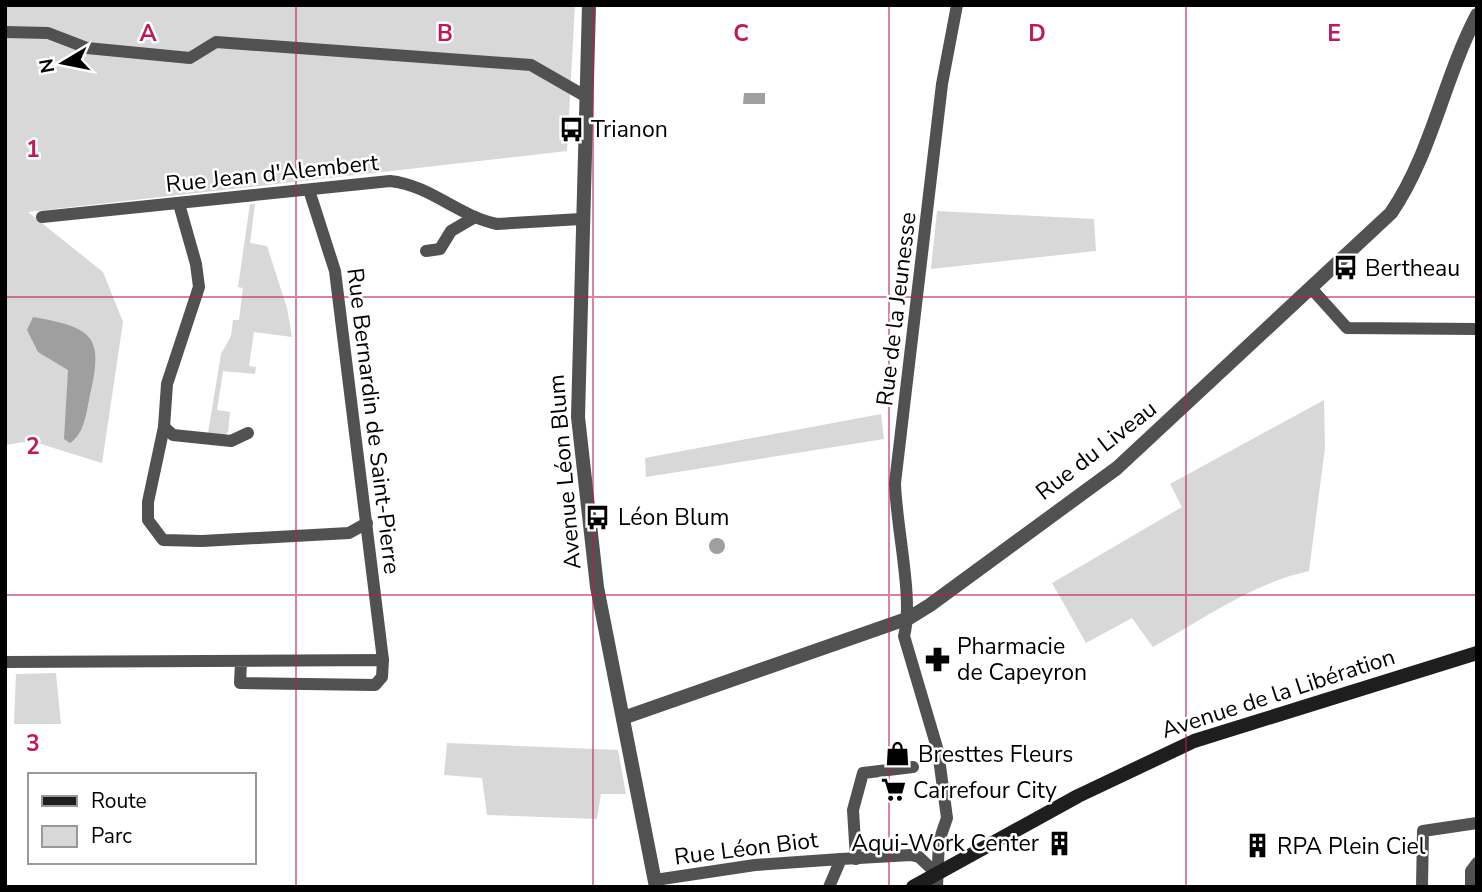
<svg xmlns="http://www.w3.org/2000/svg" width="1482" height="892" font-family="'Nunito Sans',sans-serif">
<rect width="100%" height="100%" fill="#fff"/>
<g fill="#d8d8d8">
<polygon points="5,5 575,5 567,151 28,212 103,272 123,322 102,463 31,441 5,445"/>
<polygon points="250,204 255,204 250,243 267,246 287,308 292,337 254,332 249,366 256,367 255,374 223,371 217,410 230,412 228,432 224,435 208,433 221,354 231,336 233,320 239,320 243,288 238,287"/>
<polygon points="937,211 1094,219 1096,251 931,269"/>
<path d="M1324 400 1325 448 1309 571C1253 583 1203 619 1153 647L1132 618 1086 643 1052 583 1182 507 1170 484Z"/>
<polygon points="881,414 884,439 646,477 645,458"/>
<polygon points="56,673 61,724 14,724 16,674"/>
<polygon points="447,743 618,750 626,794 601,794 597,819 487,815 482,778 444,775"/>
</g>
<g fill="#9f9f9f">
<polygon points="744,93 765,93 765,104 743,104"/>
<path d="M33 317C96 328 104 337 89 400 86 415 84 434 70 443L64 439 68 370 38 352 27 330Z"/>
<circle cx="717" cy="546" r="8"/>
</g>
<g fill="none" stroke-linecap="round" stroke-linejoin="round">
<g stroke="#515151" stroke-width="12">
<polyline points="5,32 48,33 87,48 190,58 216,42 531,65 585,96"/>
<polyline points="309,190 335,271 383,660"/>
<polyline points="179,204 196,264 199,287 167,384 164,427 148,502 148,520 163,540 202,541 349,533 367,523"/>
<path d="M42 217 390 181C430 185 458 216 497 224L581 219"/>
<polyline points="426,251 440,249 451,231 475,217"/>
<polyline points="1311,288 1347,328 1477,329"/>
<polyline points="164,427 173,435 231,441 248,433"/>
<polyline points="5,662 383,660 382,677 375,685 240,683 241,662"/>
<polyline points="856,859 853,810 863,773 913,767"/>
<polyline points="655,880 755,865 841,859"/>
<polyline points="829,887 841,859 911,855 919,857 937,874"/>
<path d="M937 887 939 841 947 818 938 751 904 636C914 600 896 526 895 483L942 84 957 5"/>
<polyline points="1422,887 1423,831 1477,823"/>
<polyline points="1471,887 1471,871 1477,863"/>
</g>
<g stroke="#515151" stroke-width="14">
<polyline points="589,5 578,417 597,587 656,887"/>
<path d="M623 718 909 618 930 605 1117 468 1391 213C1432 153 1443 80 1477 15"/>
</g>
<polyline stroke="#1e1e1e" stroke-width="14" points="913,887 1078,796 1194,741 1477,653"/>
</g>
<path fill="none" stroke="#c2185b" stroke-width="2" stroke-opacity="0.55" d="M296 5V887M593 5V887M889 5V887M1186 5V887M5 297H1477M5 595H1477"/>
<defs>
<symbol id="bus-bare" viewBox="-9 -9 18 18"><path d="M-5-6H5V4H4V6H2V4H-2V6H-4V4H-5ZM-3.5-4V0h7V-4ZM-3.5 1.2v1.5H-2V1.2ZM2 1.2v1.5H3.5V1.2Z" fill="#000" stroke="#fff" stroke-width="2.5" paint-order="stroke"/></symbol>
<symbol id="pharmacy-bare" viewBox="-9 -9 18 18"><path d="M-2-6h4v4h4v4h-4v4h-4v-4h-4v-4h4Z" fill="#000" stroke="#fff" stroke-width="2.5" paint-order="stroke"/></symbol>
<symbol id="shop-bare" viewBox="-9 -9 18 18"><path d="M-5-2.5h2.3a2.7 3.5 0 0 1 5.4 0H5L5.5 6h-11ZM-1.5-2.5h3a1.5 2.3 0 0 0-3 0Z" fill="#000" stroke="#fff" stroke-width="2.5" paint-order="stroke"/></symbol>
<symbol id="supermarket-bare" viewBox="-9 -9 18 18"><path d="M-6-5.5h2.5l.6 2H6L4.5 2H-2.5L-4.4-4H-6ZM-1.5 3.2a1.3 1.3 0 1 0 .1 0ZM3 3.2a1.3 1.3 0 1 0 .1 0Z" fill="#000" stroke="#fff" stroke-width="2.5" paint-order="stroke"/></symbol>
<symbol id="building-bare" viewBox="-9 -9 18 18"><path d="M-4-6H4V6H1V3H-1V6H-4ZM-2.5-4.3h1.7v1.8h-1.7ZM.8-4.3h1.7v1.8H.8ZM-2.5-1h1.7V.8h-1.7ZM.8-1h1.7V.8H.8Z" fill="#000" stroke="#fff" stroke-width="2.5" paint-order="stroke"/></symbol>
</defs>
<g fill-rule="evenodd">
<use href="#bus-bare" x="554" y="112" width="35" height="35"/>
<use href="#bus-bare" x="1328" y="250" width="35" height="35"/>
<use href="#bus-bare" x="580" y="500" width="35" height="35"/>
<use href="#pharmacy-bare" x="920" y="642" width="35" height="35"/>
<use href="#shop-bare" x="880" y="736" width="35" height="35"/>
<use href="#supermarket-bare" x="876" y="772" width="35" height="35"/>
<use href="#building-bare" x="1042" y="826" width="35" height="35"/>
<use href="#building-bare" x="1240" y="828" width="35" height="35"/>
</g>
<g text-anchor="middle" stroke-width="5" stroke-linejoin="round" paint-order="stroke">
<g font-size="23" fill="#000" stroke="#fff" text-anchor="start">
<text x="591" y="137">Trianon</text>
<text x="1365" y="276">Bertheau</text>
<text x="618" y="525">Léon Blum</text>
<text x="957" y="654">Pharmacie<tspan x="957" dy="26">de Capeyron</tspan></text>
<text x="918" y="762">Bresttes Fleurs</text>
<text x="913" y="798">Carrefour City</text>
<text x="1039" y="851" text-anchor="end">Aqui-Work Center</text>
<text x="1277" y="854">RPA Plein Ciel</text>
</g>
<g font-size="23" fill="#000" stroke="#fff">
<text transform="translate(272 173) rotate(-6)" y="8">Rue Jean d'Alembert</text>
<text transform="translate(896 309) rotate(-83)" y="8">Rue de la Jeunesse</text>
<text transform="translate(374 421) rotate(83)" y="8">Rue Bernardin de Saint-Pierre</text>
<text transform="translate(1096 450) rotate(-38)" y="8">Rue du Liveau</text>
<text transform="translate(564 472) rotate(-95)" y="8">Avenue Léon Blum</text>
<text transform="translate(1278 693) rotate(-18)" y="8">Avenue de la Libération</text>
<text transform="translate(746 848) rotate(-7)" y="8">Rue Léon Biot</text>
</g>
</g>
<g font-size="23" text-anchor="middle" font-weight="bold" fill="#c2185b" stroke="#fff" stroke-width="5" stroke-linejoin="round" paint-order="stroke">
<text x="148" y="41">A</text>
<text x="445" y="41">B</text>
<text x="741" y="41">C</text>
<text x="1037" y="41">D</text>
<text x="1334" y="41">E</text>
<text x="33" y="157">1</text>
<text x="33" y="454">2</text>
<text x="33" y="751">3</text>
</g>
<rect width="1482" height="892" fill="none" stroke="#000000" stroke-width="14"/>
<rect x="28" y="773" width="228" height="91" fill="#ffffff" stroke="#999999" stroke-width="2"/>
<rect x="42" y="796" width="35" height="10" fill="#1e1e1e" stroke="#999999" stroke-width="2"/>
<text x="91" y="808" font-size="21" fill="#000000">Route</text>
<rect x="42" y="826" width="35" height="21" fill="#d8d8d8" stroke="#999999" stroke-width="2"/>
<text x="91" y="843" font-size="21" fill="#000000">Parc</text>
<g transform="translate(63 63) rotate(260)" stroke="#ffffff" stroke-width="5" paint-order="stroke">
<path d="M0-5L12 26L0 18L-12 26Z" fill="#000000"/>
<text y="-10" font-size="19" font-weight="bold" text-anchor="middle" fill="#000000">N</text>
</g>
</svg>
